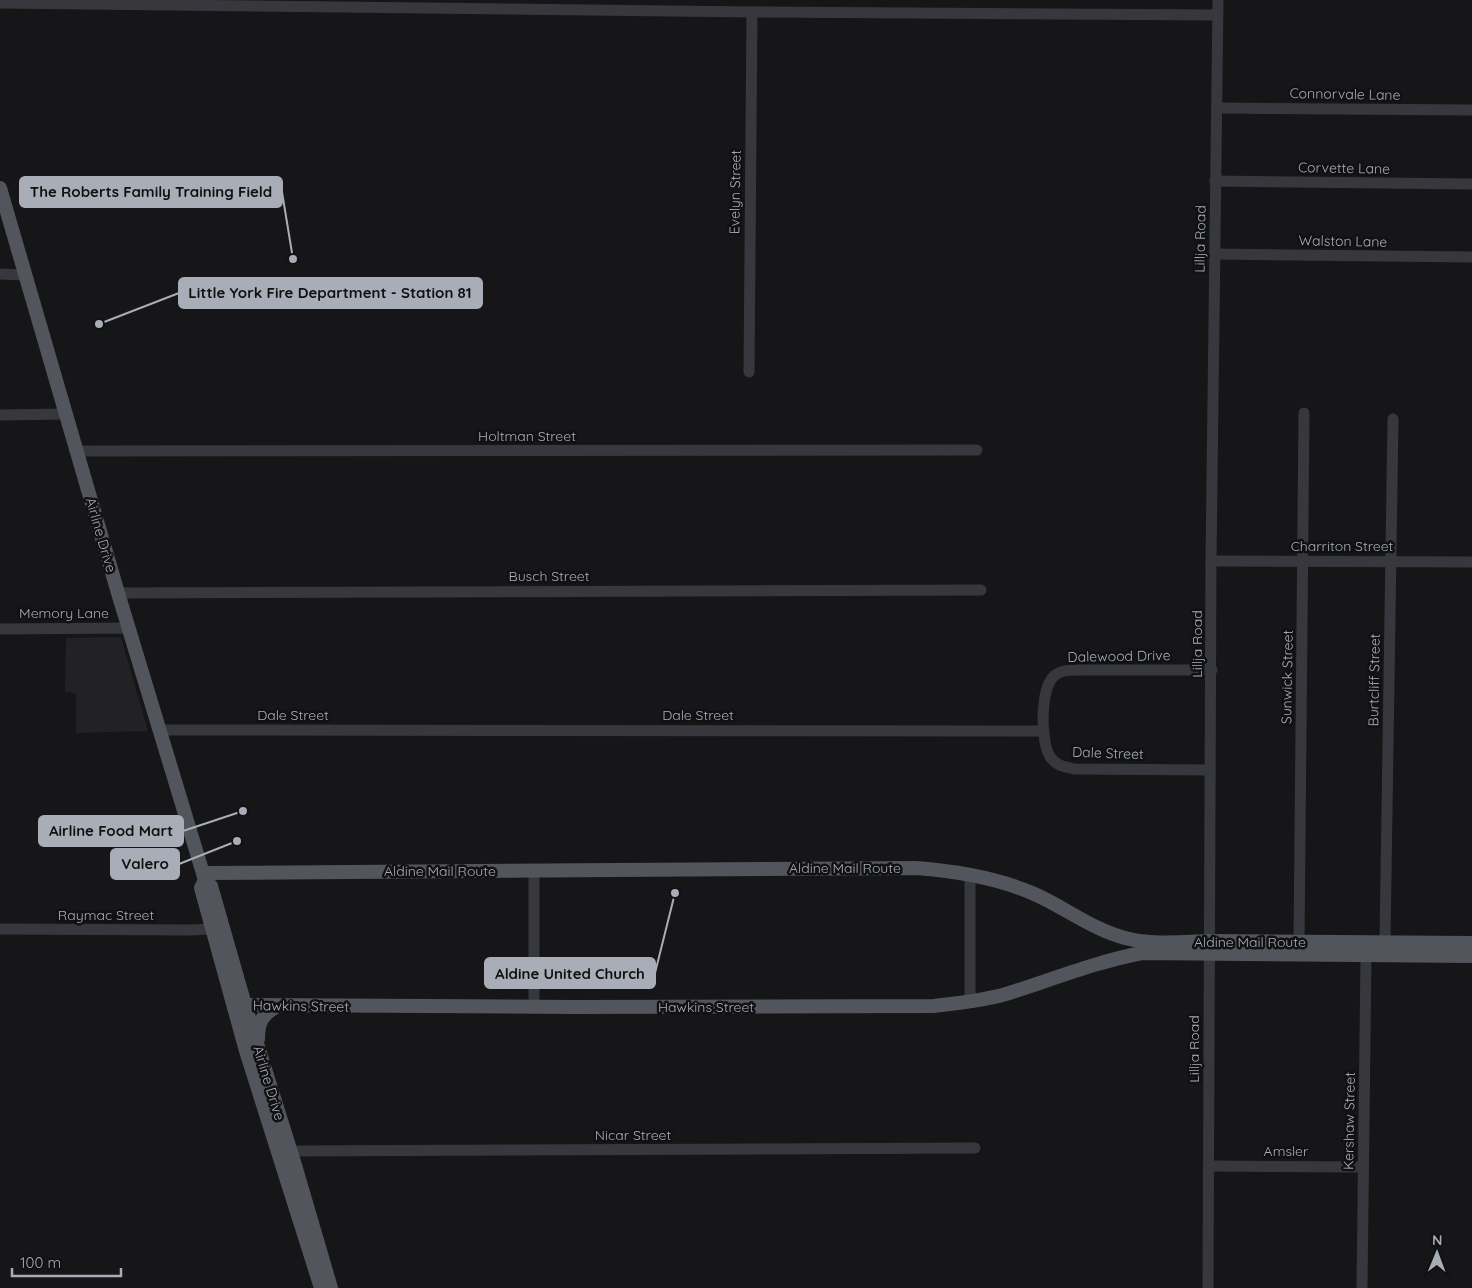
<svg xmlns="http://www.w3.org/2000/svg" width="1472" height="1288" font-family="Quicksand,sans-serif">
<rect width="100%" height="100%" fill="#161618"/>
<polygon fill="#222225" points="121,637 148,731 76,733 76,693 65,692 66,638"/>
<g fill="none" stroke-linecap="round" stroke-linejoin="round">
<g stroke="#37383d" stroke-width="11">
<polyline points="0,3 752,12 1218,15"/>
<polyline points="1217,108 1472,110"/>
<polyline points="1215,181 1472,184"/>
<polyline points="1215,254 1472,257"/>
<polyline points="0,274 25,275"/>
<polyline points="749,372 752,12"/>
<polyline points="0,415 67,414"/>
<polyline points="77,451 977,450"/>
<polyline points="1211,561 1472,562"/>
<polyline points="118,593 981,590"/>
<polyline points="0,629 129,628"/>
<polyline points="160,730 1044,731"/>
<path d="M1210 770 1075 769C1065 767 1057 766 1051 758 1040 744 1040 689 1054 676 1062 669 1074 670 1084 670H1212"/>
<polyline points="534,871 534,1007"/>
<polyline points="970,874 970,1001"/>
<polyline points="0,929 190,930 212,929"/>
<polyline points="1385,941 1393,419"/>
<polyline points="1299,942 1304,413"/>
<polyline points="291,1151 975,1148"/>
<polyline points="1210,1166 1363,1167"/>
<polyline points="1208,1288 1211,561 1218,0"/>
<polyline points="1362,1288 1366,955"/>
</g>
<g stroke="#53555c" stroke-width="14">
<polyline points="0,188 118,593 205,880 211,886 245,1005 295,1165 331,1288"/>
<path d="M203 873 916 868C955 871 995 877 1032 893 1063 906 1091 929 1125 938 1152 945 1181 942 1209 941L1472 943"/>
<polyline points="205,880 201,888 246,1051 321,1288"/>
<path d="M234 1007 254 1005 573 1007 934 1006C958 1003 982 1001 1006 994 1051 980 1095 962 1142 953L1472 956"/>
<path d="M258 1039C258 1022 262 1014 278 1006"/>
</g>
</g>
<g text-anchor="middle" stroke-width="5" stroke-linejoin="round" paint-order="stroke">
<g font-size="14" fill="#a8adb8" stroke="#111113">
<text transform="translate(1345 94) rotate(1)" y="5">Connorvale Lane</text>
<text transform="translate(1344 168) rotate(1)" y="5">Corvette Lane</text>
<text transform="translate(735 192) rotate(-89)" y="5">Evelyn Street</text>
<text transform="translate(1200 239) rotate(-89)" y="5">Lillja Road</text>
<text transform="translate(1343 241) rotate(1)" y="5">Walston Lane</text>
<text x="527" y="441">Holtman Street</text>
<text transform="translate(101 535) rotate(74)" y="5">Airline Drive</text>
<text x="1342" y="551">Charriton Street</text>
<text x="549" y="581">Busch Street</text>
<text x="64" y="618">Memory Lane</text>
<text transform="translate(1197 644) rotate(-90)" y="5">Lillja Road</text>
<text transform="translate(1119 656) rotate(-1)" y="5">Dalewood Drive</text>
<text transform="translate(1287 677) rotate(-89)" y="5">Sunwick Street</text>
<text transform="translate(1374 680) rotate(-89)" y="5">Burtcliff Street</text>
<text x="293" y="720">Dale Street</text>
<text x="698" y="720">Dale Street</text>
<text transform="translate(1108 753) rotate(2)" y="5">Dale Street</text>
<text x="845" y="873">Aldine Mail Route</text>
<text x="440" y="876">Aldine Mail Route</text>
<text x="106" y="920">Raymac Street</text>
<text x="1250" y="947">Aldine Mail Route</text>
<text transform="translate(301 1006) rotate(1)" y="5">Hawkins Street</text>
<text x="706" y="1012">Hawkins Street</text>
<text transform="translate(1194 1049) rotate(-90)" y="5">Lillja Road</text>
<text transform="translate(269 1083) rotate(73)" y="5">Airline Drive</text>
<text transform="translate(1349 1121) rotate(-89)" y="5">Kershaw Street</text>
<text x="633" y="1140">Nicar Street</text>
<text x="1286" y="1156">Amsler</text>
</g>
</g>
<path fill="none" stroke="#a8adb8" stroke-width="2" d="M293 259L282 192M99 324L179 293M243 811L183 831M237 841L179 864M675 893L655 973"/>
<g fill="#a8adb8" stroke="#111113" stroke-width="2">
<circle cx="293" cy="259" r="5"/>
<circle cx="99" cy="324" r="5"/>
<circle cx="243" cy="811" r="5"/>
<circle cx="237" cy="841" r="5"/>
<circle cx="675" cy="893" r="5"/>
</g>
<g fill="#a8adb8" stroke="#a8adb8" stroke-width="2">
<rect x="20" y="177" width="262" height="30" rx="5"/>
<rect x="179" y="278" width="303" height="30" rx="5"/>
<rect x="39" y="816" width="144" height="30" rx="5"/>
<rect x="111" y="849" width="68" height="30" rx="5"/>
<rect x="485" y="958" width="170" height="30" rx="5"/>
</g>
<g font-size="15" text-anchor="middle" font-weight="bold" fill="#111">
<text x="151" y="197">The Roberts Family Training Field</text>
<text x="330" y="298">Little York Fire Department - Station 81</text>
<text x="111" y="836">Airline Food Mart</text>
<text x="145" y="869">Valero</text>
<text x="570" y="979">Aldine United Church</text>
</g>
<g transform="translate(1437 1253) rotate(1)" stroke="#111113" stroke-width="4" paint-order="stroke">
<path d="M0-4L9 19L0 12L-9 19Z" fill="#a8adb8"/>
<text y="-8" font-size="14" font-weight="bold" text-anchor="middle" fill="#a8adb8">N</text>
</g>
<path d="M12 1268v8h109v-8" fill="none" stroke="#a8adb8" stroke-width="2.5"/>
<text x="20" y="1268" font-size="15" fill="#a8adb8" stroke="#111113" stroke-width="4" paint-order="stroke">100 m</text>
</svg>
